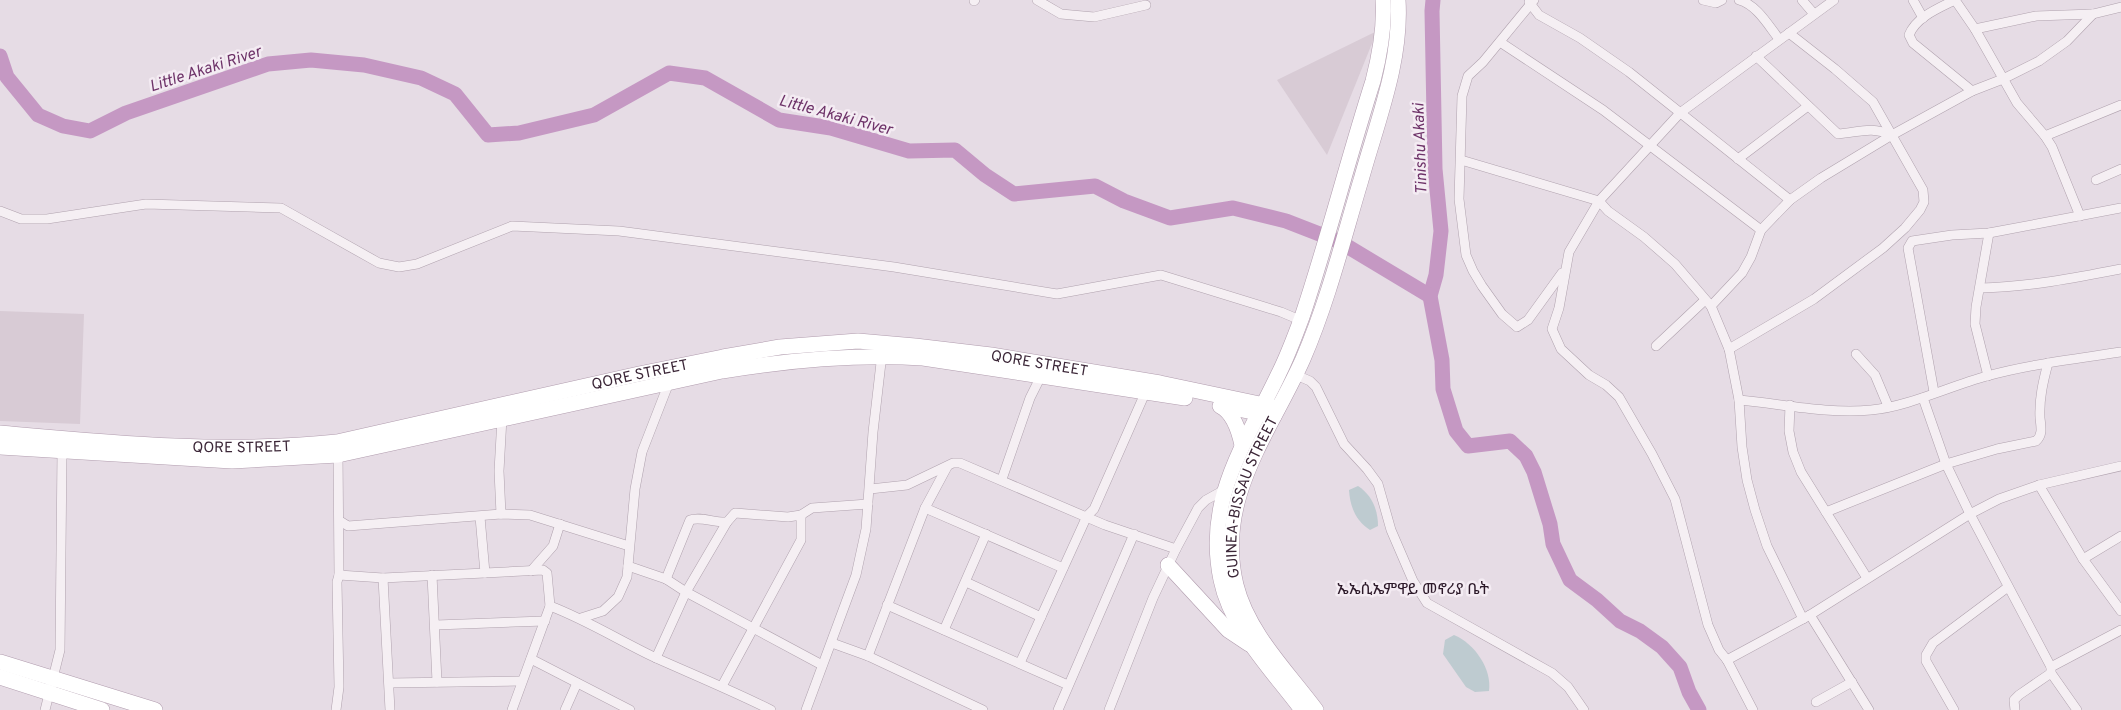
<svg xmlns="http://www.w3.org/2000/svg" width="2121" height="710" font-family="Overpass,'Noto Sans Ethiopic',sans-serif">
<rect width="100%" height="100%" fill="#e6dce5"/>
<g fill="#d8cbd5">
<polygon points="1377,31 1327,155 1277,80"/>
<polygon points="0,311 84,314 80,424 0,421"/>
</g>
<g fill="#becbd0">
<path d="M1358 486C1372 495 1378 510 1378 526L1370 530C1356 521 1350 507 1349 490Z"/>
<path d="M1454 635C1475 644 1492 669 1489 691L1475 692 1466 687 1443 654 1445 640Z"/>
</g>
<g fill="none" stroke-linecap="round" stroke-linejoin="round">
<g stroke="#c598c3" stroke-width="15">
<polyline points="1433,0 1432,11 1435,169 1441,231 1436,275 1430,296 1442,360 1443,389 1456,431 1468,446 1510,441 1526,456 1534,472 1550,524 1553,544 1570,580 1597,600 1620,621 1640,631 1662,647 1680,667 1689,692 1699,710"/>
<polyline points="0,56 7,77 38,115 63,126 90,131 126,113 268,64 311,60 364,65 421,78 455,94 488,135 519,133 594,115 669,73 705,78 779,120 831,128 909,151 955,150 985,175 1014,194 1095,186 1124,201 1170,218 1233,208 1286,221 1340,242 1430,296"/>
</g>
<defs>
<g id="street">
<polyline points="1037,0 1061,14 1094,17 1146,5"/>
<polyline points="1534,0 1483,62 1468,76 1462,96 1459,199 1466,255 1473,271 1482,286 1502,314 1517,327 1528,320 1562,273"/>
<polyline points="1703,0 1716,3 1722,0"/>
<path d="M1739 0C1757 5 1768 25 1779 39"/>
<polyline points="1802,0 1814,14"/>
<polyline points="1913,0 1923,18"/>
<polyline points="1955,0 1975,29 2017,103 2045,136 2052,147 2080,216"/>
<path d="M1955 0C1939 8 1916 17 1909 35L1913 43 1972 91"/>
<polyline points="974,1 975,0"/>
<polyline points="1529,2 1539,15 1580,38 1629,72 1790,200"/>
<polyline points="1975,29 2036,16 2093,14 2121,7"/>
<polyline points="1500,42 1603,110 1761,230"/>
<path d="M1756 56 1838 134C1861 132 1870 126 1892 135"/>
<polyline points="2045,136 2121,105"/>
<polyline points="1738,159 1808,106"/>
<polyline points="1461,160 1599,201 1608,211 1644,237 1675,264 1711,306 1729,349 1739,400 1742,447 1747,480 1755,510 1767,546 1803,619"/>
<polyline points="2096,180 2121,169"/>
<polyline points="0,211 21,219 47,219 146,204 281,208 379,263 399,267 417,264 512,226 619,231 894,267 1057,294 1161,275 1281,312 1300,320"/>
<path d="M1981 288C2028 287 2075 278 2121 269"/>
<polyline points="1711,306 1742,273 1751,257 1761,230 1790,200 1821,178 1892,135 1972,91 2003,79 2039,61 2067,41 2093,14"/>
<polyline points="1656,346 1705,300"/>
<polyline points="1729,349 1814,299 1883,248 1905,228 1920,210 1924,202 1923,190 1873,102 1835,69 1789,33"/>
<polyline points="1856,354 1875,375 1888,406"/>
<polyline points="1296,375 1310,381 1316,387 1344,444 1367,469 1378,484 1391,530 1413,581 1427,603 1552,673 1568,687 1584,710"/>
<polyline points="1988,376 1975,324 1976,307 1989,233"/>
<polyline points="1934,392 1908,248 1912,241 1952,235 1989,233 2121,208"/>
<polyline points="1923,398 1946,464 1970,514 2051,667"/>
<path d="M1739 400C1783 404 1827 414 1871 410 1907 407 1950 386 1987 376 2031 364 2076 359 2121 352"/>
<polyline points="1790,405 1789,431 1793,452 1801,472 1867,578"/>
<polyline points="1002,479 1030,398 1041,376"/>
<polyline points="2039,485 2083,559 2121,611"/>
<polyline points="870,489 907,485 953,463 960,463 1105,525 1176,549"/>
<polyline points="925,508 1063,568"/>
<path d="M1826 512 1946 464 1997 449 2036 441C2043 435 2041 427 2040 418 2039 399 2043 382 2048 363"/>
<polyline points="501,514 499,471 502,418"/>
<polyline points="480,517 485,573"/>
<polyline points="340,521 348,526 501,514 530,515 629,546"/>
<polyline points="2083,559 2121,536"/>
<polyline points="628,566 666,579 686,592 822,665"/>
<polyline points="531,571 553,546 560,524"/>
<polyline points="339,575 383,578 543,570 547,573 550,606 512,710"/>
<polyline points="432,575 437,682"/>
<polyline points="383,578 390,710"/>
<path d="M666 579 690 520C701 516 714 523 727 522L735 513 788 517 801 515 812 508 868 504"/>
<polyline points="966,582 1041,617"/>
<polyline points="887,605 1068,685"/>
<path d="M550 606C587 620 620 641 656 658 694 675 733 691 771 710"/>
<polyline points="1810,615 1869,710"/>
<polyline points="581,618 603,611 618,597 627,577 635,489 642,452 670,380"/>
<polyline points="436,625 545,621"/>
<polyline points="944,630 986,534"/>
<polyline points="832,643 868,656 983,710"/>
<polyline points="868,656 925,508 947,467"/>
<polyline points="656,658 686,592 727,522"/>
<polyline points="531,659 630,710"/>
<polyline points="1727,660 1810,615 1970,514 1999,499 2039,485 2121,466"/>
<polyline points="1020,663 1087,516 1094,509 1146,391"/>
<polyline points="389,683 522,681"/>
<polyline points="722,686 801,540 801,515"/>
<polyline points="1816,702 1852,682"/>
<polyline points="45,710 60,650 62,452"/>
<polyline points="336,710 339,687 337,582 339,575 338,451"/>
<polyline points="565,710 577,683"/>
<polyline points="806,710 856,575 866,529 873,432 882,354"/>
<polyline points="1058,710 1134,534"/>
<polyline points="1109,710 1153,598 1176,549 1198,508 1206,500 1224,490"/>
<polyline points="1753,710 1727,660 1719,650 1708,625 1675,499 1652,454 1619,397 1606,385 1589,375 1561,349 1552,329 1559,308 1569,252 1599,201 1680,113 1834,0"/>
<polyline points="1954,710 1926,661 1926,655 1933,643 2008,587"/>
<polyline points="2015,710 2014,700 2019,695 2051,673"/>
<polyline points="2077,710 2051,673 2051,667 2121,630"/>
</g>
<g id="primary">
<path d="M1220 406C1234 413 1239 431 1242 445"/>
<polyline points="1232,408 1274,416"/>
<path id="s1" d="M0 433C112 443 225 454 337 442L639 374 723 357 780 347 858 341 915 346 991 355 1160 383 1278 408"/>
<path d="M0 447 232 461 338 455 722 371C789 360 855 354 923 358L1185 398"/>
<polyline points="1168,565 1228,630 1249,644"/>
<polyline points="0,662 155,710"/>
<polyline points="0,677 102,710"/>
<path d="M1302 710C1273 671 1231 629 1221 580 1204 498 1246 443 1279 373 1288 355 1295 336 1302 317 1328 239 1348 159 1373 81 1380 54 1385 28 1383 0"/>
<path id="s2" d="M1316 710C1287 671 1248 633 1236 585 1215 498 1270 433 1303 359 1328 301 1343 240 1361 180 1377 122 1402 61 1398 0"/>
</g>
</defs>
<use href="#street" stroke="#b0a2ae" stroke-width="10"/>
<use href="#primary" stroke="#b19cae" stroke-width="16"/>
<use href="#street" stroke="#f5eff3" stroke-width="9"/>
<use href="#primary" stroke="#fff" stroke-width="15"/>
</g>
<g text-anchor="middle" stroke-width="5" stroke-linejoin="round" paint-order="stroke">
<g font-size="15" fill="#3c2738" stroke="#f4ecf3">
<text dy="5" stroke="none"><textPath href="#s1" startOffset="1052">QORE STREET</textPath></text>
<text dy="5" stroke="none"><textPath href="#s1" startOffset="648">QORE STREET</textPath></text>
<text dy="5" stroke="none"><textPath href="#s1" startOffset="242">QORE STREET</textPath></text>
<text dy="5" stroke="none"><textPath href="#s2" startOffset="241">GUINEA-BISSAU STREET</textPath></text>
</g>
<g font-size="16" font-style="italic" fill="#6e3369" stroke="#f4ecf3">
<text transform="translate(205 68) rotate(-18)" y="6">Little Akaki River</text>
<text transform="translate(836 114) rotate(15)" y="6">Little Akaki River</text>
<text transform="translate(1419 149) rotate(-92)" y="6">Tinishu Akaki</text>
</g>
<g font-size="16" fill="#2c1929" stroke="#f4ecf3">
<text x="1413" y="594">ኤኤሲኤምዋይ መኖሪያ ቤት</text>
</g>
</g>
</svg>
